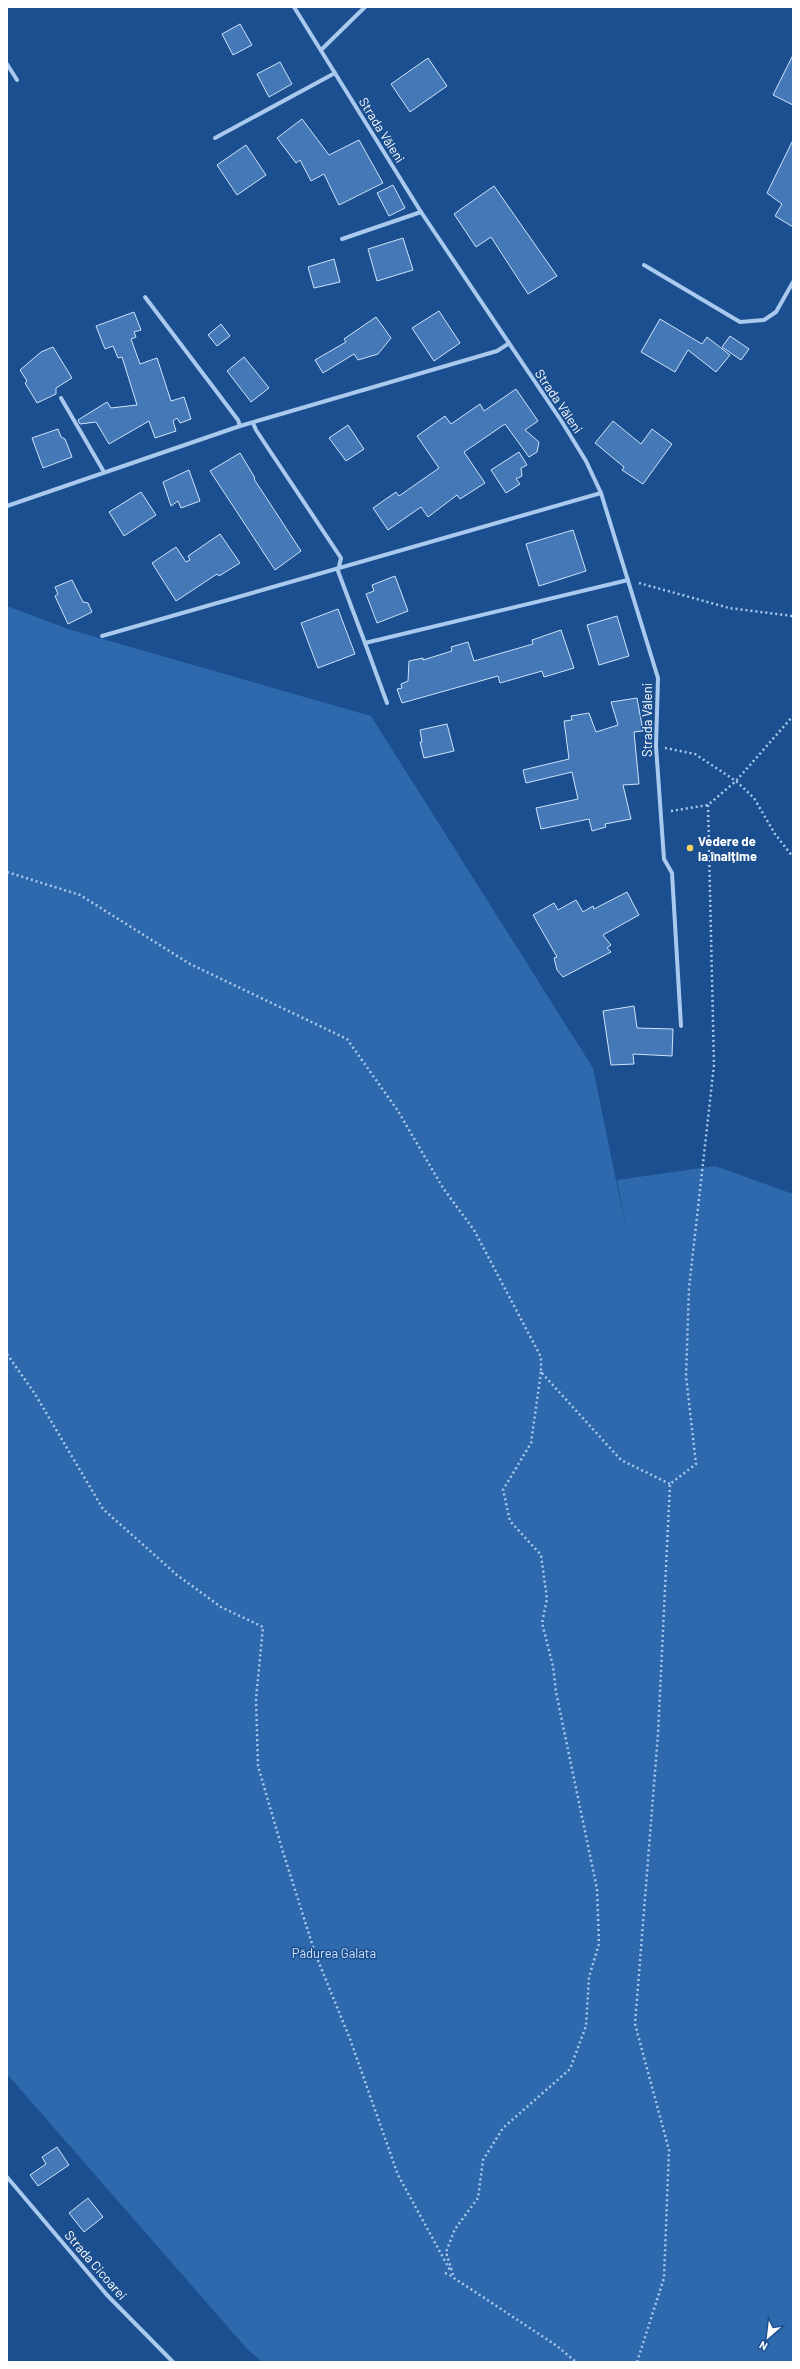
<svg xmlns="http://www.w3.org/2000/svg" width="800" height="2369" font-family="Barlow,sans-serif">
<rect width="100%" height="100%" fill="#1b4f8f"/>
<polygon fill="#2e69ad" points="7,606 68,629 371,716 593,1068 628,1239 617,1180 715,1166 793,1194 793,2362 263,2362 248,2350 7,2074"/>
<g fill="#4478b7" stroke="#cfe3fa">
<polygon points="240,24 252,45 233,55 222,34"/>
<polygon points="793,55 793,105 773,95"/>
<polygon points="428,58 447,86 410,112 391,84"/>
<polygon points="280,62 292,84 269,97 257,74"/>
<polygon points="302,119 329,155 359,140 383,183 339,205 324,174 311,181 300,160 296,163 277,138"/>
<polygon points="793,140 793,227 775,216 782,204 767,193"/>
<polygon points="246,145 266,175 237,195 217,165"/>
<polygon points="393,185 405,208 389,216 377,193"/>
<polygon points="494,186 557,276 528,294 491,237 476,247 454,214"/>
<polygon points="403,238 413,270 377,281 368,249"/>
<polygon points="334,259 340,282 314,288 308,267"/>
<polygon points="439,311 460,343 434,361 412,328"/>
<polygon points="134,312 141,330 134,332 136,337 131,339 140,364 157,358 171,401 184,397 191,419 180,423 177,418 173,421 176,431 155,438 149,421 109,444 96,422 80,424 78,420 107,402 111,408 137,405 122,357 118,358 113,346 105,349 96,326"/>
<polygon points="376,317 391,338 378,354 358,360 354,354 323,373 315,360 346,342 344,339"/>
<polygon points="660,319 702,344 707,337 730,355 716,372 688,350 675,372 641,352"/>
<polygon points="221,324 230,336 217,346 208,335"/>
<polygon points="730,336 749,349 741,360 722,347"/>
<polygon points="53,347 72,378 56,388 56,394 37,403 25,383 27,381 20,370 41,352"/>
<polygon points="244,357 269,388 251,402 227,371"/>
<polygon points="516,389 538,421 525,430 539,442 537,452 529,457 505,424 464,452 485,483 460,499 457,495 428,517 421,507 388,530 373,508 396,492 399,496 439,468 417,436 445,416 451,424 480,404 484,411"/>
<polygon points="613,421 641,444 652,429 672,444 643,484 622,470 624,467 595,443"/>
<polygon points="348,425 364,449 346,461 329,438"/>
<polygon points="58,429 61,437 65,439 72,457 43,468 32,438"/>
<polygon points="519,452 527,465 521,468 522,476 516,479 520,484 506,493 491,470"/>
<polygon points="240,453 255,478 254,479 301,551 275,570 210,471"/>
<polygon points="189,470 200,501 181,508 178,501 171,506 163,482"/>
<polygon points="141,492 156,515 124,536 109,512"/>
<polygon points="573,530 586,571 539,586 526,544"/>
<polygon points="220,534 240,563 219,576 217,574 176,601 152,563 176,547 186,562 190,560 188,556"/>
<polygon points="395,576 408,611 377,623 366,594 374,591 372,585"/>
<polygon points="72,580 83,602 88,603 92,612 68,624 55,596 58,594 55,587"/>
<polygon points="338,609 355,654 318,668 301,623"/>
<polygon points="617,616 629,656 599,665 587,625"/>
<polygon points="561,630 574,668 544,677 542,671 500,683 498,676 402,703 397,689 402,688 401,684 408,681 409,661 423,658 423,660 452,651 451,647 468,642 474,661 533,644 532,640"/>
<polygon points="637,698 643,731 634,732 639,784 623,785 631,819 605,824 606,827 592,831 589,819 541,829 536,808 578,799 572,772 526,783 523,770 569,759 564,721 572,720 571,716 589,713 596,732 618,725 611,702"/>
<polygon points="447,724 454,751 424,758 420,742 422,742 420,730"/>
<polygon points="627,892 639,915 603,935 611,945 607,948 611,952 563,977 557,970 554,958 557,957 533,915 554,903 558,910 576,900 583,912 593,906 594,909"/>
<polygon points="634,1006 637,1028 673,1029 672,1056 633,1054 634,1064 611,1065 603,1011"/>
<polygon points="57,2147 69,2165 38,2186 30,2175 46,2164 42,2157"/>
<polygon points="88,2198 103,2217 84,2232 69,2213"/>
</g>
<g fill="none" stroke-linecap="round" stroke-linejoin="round">
<g stroke="#a9c9ee" stroke-width="2.5" stroke-dasharray="2 3" stroke-linecap="butt">
<polyline points="639,583 729,608 793,616"/>
<polyline points="665,748 695,754 736,781 754,798 775,834 793,857"/>
<polyline points="671,811 708,805 736,781 793,716"/>
<polyline points="7,872 80,895 190,964 347,1039 398,1111 443,1188 474,1230 541,1357 541,1372 621,1460 670,1484"/>
<polyline points="7,1354 35,1394 103,1509 177,1575 221,1607 263,1627 256,1699 258,1766 283,1852 315,1953 350,2039 398,2175 451,2272"/>
<polyline points="541,1372 531,1443 503,1490 510,1521 541,1555 547,1599 542,1623 553,1666 556,1692 597,1889 599,1944 589,1977 586,2026 570,2069 503,2128 483,2160 478,2198 455,2229 446,2252 454,2278 557,2346 576,2362"/>
<polyline points="445,2273 454,2277"/>
<polyline points="637,2362 664,2278 669,2150 635,2024 658,1734 670,1484 696,1464 686,1376 689,1288 714,1065 708,805"/>
</g>
<g stroke="#a9c9ee" stroke-width="4">
<polyline points="294,7 421,212 562,422 586,461 601,493 658,678 656,746 664,859 672,873 681,1026"/>
<polyline points="321,50 365,7"/>
<polyline points="7,64 17,80"/>
<polyline points="215,138 335,73"/>
<polyline points="342,239 421,212"/>
<polyline points="644,265 740,322 764,320 776,312 793,282"/>
<polyline points="145,297 238,420 240,426"/>
<polyline points="61,398 104,472"/>
<polyline points="253,423 256,430 341,558 338,571 365,643 628,580"/>
<polyline points="7,506 240,426 497,351 508,344"/>
<polyline points="102,636 601,493"/>
<polyline points="365,643 387,703"/>
<polyline points="7,2177 107,2295 173,2362"/>
</g>
</g>
<circle fill="#ffd166" stroke="#1b4f8f" stroke-width="1.5" cx="690" cy="848" r="4"/>
<g text-anchor="middle" stroke-width="3" stroke-linejoin="round" paint-order="stroke">
<g font-size="13" fill="#fff" stroke="#1b4f8f">
<text transform="translate(382 130) rotate(58)" y="5">Strada Văleni</text>
<text transform="translate(559 401) rotate(56)" y="5">Strada Văleni</text>
<text transform="translate(647 720) rotate(-90)" y="5">Strada Văleni</text>
<text transform="translate(96 2265) rotate(49)" y="5">Strada Cicoarei</text>
</g>
<g font-size="13" font-weight="bold" fill="#fff" stroke="#1b4f8f" text-anchor="start">
<text x="698" y="846">Vedere de<tspan x="698" dy="15">la înalțime</tspan></text>
</g>
<g font-size="13" fill="#cfe3fa" stroke="#1b4f8f">
<text x="334" y="1958">Pădurea Galata</text>
</g>
</g>
<rect width="800" height="2369" fill="none" stroke="#ffffff" stroke-width="16"/>
<g transform="translate(768 2337) rotate(208)" stroke="#1b4f8f" stroke-width="3" paint-order="stroke">
<path d="M0-3L7 15L0 10L-7 15Z" fill="#ffffff"/>
<text y="-6" font-size="11" font-weight="bold" text-anchor="middle" fill="#ffffff">N</text>
</g>
</svg>
